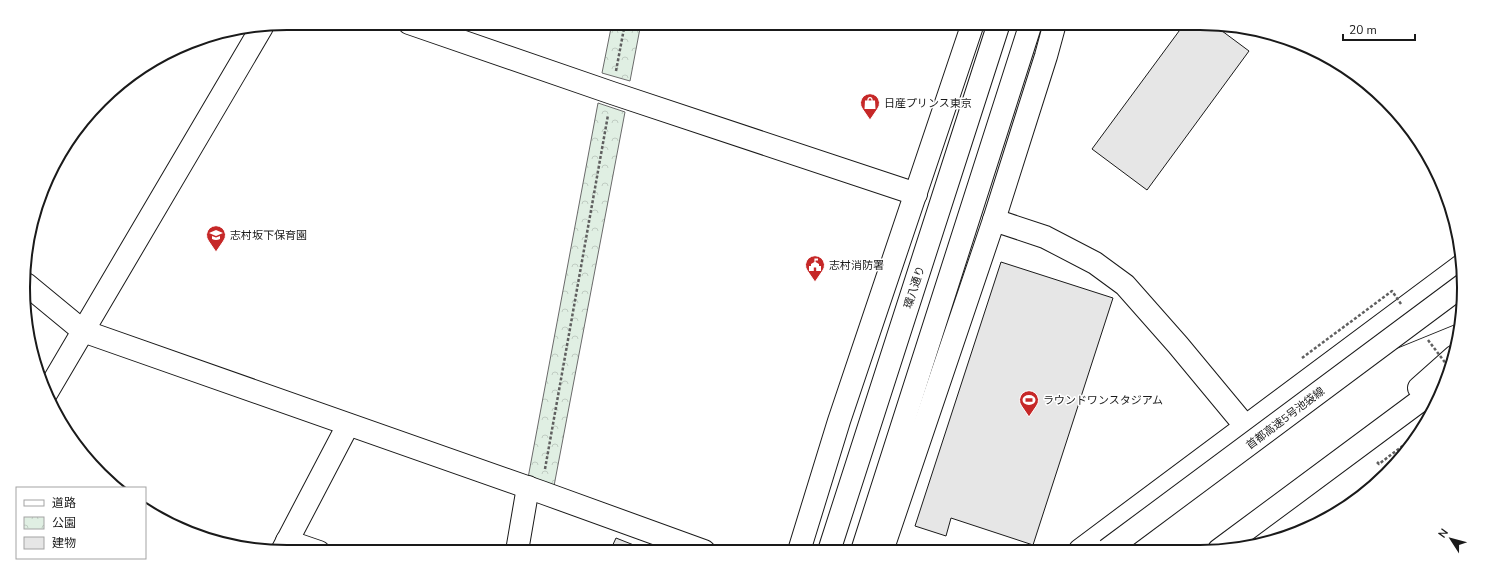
<svg xmlns="http://www.w3.org/2000/svg" width="1487" height="575" font-family="'Nunito Sans','Noto Sans JP',sans-serif">
<defs>
<pattern id="park-crowns" width="20" height="18" patternUnits="userSpaceOnUse"><rect width="20" height="18" fill="#e0efe3"/><path d="M2 6a3 3 0 1 1 6 0M12 15a3 3 0 1 1 6 0" fill="none" stroke="#c0ccc2"/></pattern>
</defs>
<rect width="100%" height="100%" fill="#fff"/>
<g fill="url(#park-crowns)" stroke="#6a6a6a">
<polygon points="612,23 641,23 630,81 602,73"/>
<polygon points="598,103 625,112 554,486 528,478"/>
</g>
<g fill="#e6e6e6" stroke="#1a1a1a">
<polygon points="1185,23 1214,25 1249,51 1147,190 1092,149"/>
<polygon points="1001,262 1113,298 1033,545 951,518 946,536 915,526"/>
<polygon points="1384,474 1374,486 1371,488 1369,485"/>
<polygon points="616,538 649,551 610,551"/>
</g>
<g fill="none" stroke-linecap="round" stroke-linejoin="round">
<defs>
<g id="street">
<polyline points="409,23 612,93 916,194"/>
<polyline points="994,220 1045,237 1095,263 1125,285 1178,345 1246,427"/>
<polyline points="26,284 83,331 541,492 704,551"/>
<polyline points="46,394 262,27"/>
<polyline points="287,541 319,552"/>
<polyline points="282,551 348,425"/>
<polyline points="517,551 528,487"/>
</g>
<polyline id="secondary" points="1080,550 1462,265"/>
<g id="primary">
<polyline points="799,551 839,421 973,23"/>
<polyline points="829,551 999,23"/>
<polyline points="862,551 1031,23"/>
<polyline points="882,551 994,220 1046,56 1055,23"/>
</g>
<g id="highway">
<polyline points="1333,362 1463,309"/>
<polyline points="1419,388 1455,356"/>
<polyline points="1219,550 1444,383"/>
</g>
</defs>
<use href="#street" stroke="#1a1a1a" stroke-width="24"/>
<use href="#secondary" stroke="#1a1a1a" stroke-width="24"/>
<use href="#primary" stroke="#1a1a1a" stroke-width="24"/>
<use href="#highway" stroke="#1a1a1a" stroke-width="24"/>
<g stroke="#5f5f5f" stroke-width="2.5" stroke-dasharray="3 2" stroke-linecap="butt">
<polyline points="616,71 625,23"/>
<polyline points="1377,462 1379,464 1413,438"/>
<polyline points="545,469 608,115"/>
</g>
<use href="#street" stroke="#fff" stroke-width="22"/>
<use href="#secondary" stroke="#fff" stroke-width="22"/>
<use href="#primary" stroke="#fff" stroke-width="22"/>
<use href="#highway" stroke="#fff" stroke-width="22"/>
<defs>
<polyline id="highway-bridge" points="1107,550 1463,285"/>
</defs>
<use href="#highway-bridge" stroke="#1a1a1a" stroke-width="24" stroke-linecap="butt"/>
<g stroke="#5f5f5f" stroke-width="2.5" stroke-dasharray="3 2" stroke-linecap="butt">
<polyline points="1428,340 1450,369"/>
<polyline points="1302,358 1392,291 1401,304"/>
</g>
<use href="#highway-bridge" stroke="#fff" stroke-width="22"/>
</g>
<defs>
<symbol id="shop-pin" viewBox="-11 -11 22 30"><path d="M0 17L-7.5 6A9.5 9.5 0 1 1 7.5 6Z" fill="#c62828" stroke="#fff"/><path d="M-5-2.5h2.3a2.7 3.5 0 0 1 5.4 0H5L5.5 6h-11ZM-1.5-2.5h3a1.5 2.3 0 0 0-3 0Z" fill="#fff"/></symbol>
<symbol id="school-pin" viewBox="-11 -11 22 30"><path d="M0 17L-7.5 6A9.5 9.5 0 1 1 7.5 6Z" fill="#c62828" stroke="#fff"/><path d="M0-5L7-2L0 1L-7-2ZM-4 1L0 2.5L4 1V4Q0 6-4 4Z" fill="#fff"/></symbol>
<symbol id="civic-pin" viewBox="-11 -11 22 30"><path d="M0 17L-7.5 6A9.5 9.5 0 1 1 7.5 6Z" fill="#c62828" stroke="#fff"/><path d="M-.6-6.5H3V-4.5H.6V-3L4-1V1h2V6H-6V1h2V-1L-.6-3ZM-1.2 2.5V6h2.4V2.5Z" fill="#fff"/></symbol>
<symbol id="stadium-pin" viewBox="-11 -11 22 30"><path d="M0 17L-7.5 6A9.5 9.5 0 1 1 7.5 6Z" fill="#c62828" stroke="#fff"/><path d="M0-5a6.5 5 0 1 0 0 10a6.5 5 0 1 0 0-10ZM-3.5-1.8h7v3.6h-7Z" fill="#fff"/></symbol>
</defs>
<g fill-rule="evenodd">
<use href="#shop-pin" x="859" y="92" width="22" height="30"/>
<use href="#school-pin" x="205" y="224" width="22" height="30"/>
<use href="#civic-pin" x="804" y="254" width="22" height="30"/>
<use href="#stadium-pin" x="1018" y="389" width="22" height="30"/>
</g>
<g text-anchor="middle" stroke-width="3" stroke-linejoin="round" paint-order="stroke">
<g font-size="11" fill="#1a1a1a" stroke="#fff" text-anchor="start">
<text x="884" y="107">日産プリンス東京</text>
<text x="230" y="239">志村坂下保育園</text>
<text x="829" y="269">志村消防署</text>
<text x="1043" y="404">ラウンドワンスタジアム</text>
</g>
<g font-size="11" fill="#1a1a1a" stroke="#fff">
<text transform="translate(914 287) rotate(-72)" y="4">環八通り</text>
<text transform="translate(1285 418) rotate(-37)" y="4">首都高速5号池袋線</text>
</g>
</g>
<path d="M0 0H1487V575H0ZM287 30H1200A257 257 0 0 1 1457 287V288A257 257 0 0 1 1200 545H287A257 257 0 0 1 30 288V287A257 257 0 0 1 287 30Z" fill="#fff" fill-rule="evenodd"/>
<path fill="none" stroke="#1a1a1a" stroke-width="2" d="M287 30H1200A257 257 0 0 1 1457 287V288A257 257 0 0 1 1200 545H287A257 257 0 0 1 30 288V287A257 257 0 0 1 287 30Z"/>
<rect x="16" y="487" width="130" height="72" fill="#ffffff" stroke="#a3a3a3"/>
<rect x="24" y="500" width="20" height="6" fill="#ffffff" stroke="#a3a3a3"/>
<text x="52" y="507" font-size="12" fill="#1a1a1a">道路</text>
<rect x="24" y="517" width="20" height="12" fill="url(#park-crowns)" stroke="#a3a3a3"/>
<text x="52" y="527" font-size="12" fill="#1a1a1a">公園</text>
<rect x="24" y="537" width="20" height="12" fill="#e6e6e6" stroke="#a3a3a3"/>
<text x="52" y="547" font-size="12" fill="#1a1a1a">建物</text>
<g transform="translate(1451 539) rotate(306)" stroke="#ffffff" stroke-width="3" paint-order="stroke">
<path d="M0-3L7 15L0 10L-7 15Z" fill="#1a1a1a"/>
<text y="-6" font-size="11" font-weight="bold" text-anchor="middle" fill="#1a1a1a">N</text>
</g>
<path d="M1343 34v6h72v-6" fill="none" stroke="#1a1a1a" stroke-width="2"/>
<text x="1349" y="34" font-size="12" fill="#1a1a1a" stroke="#ffffff" stroke-width="3" paint-order="stroke">20 m</text>
</svg>
